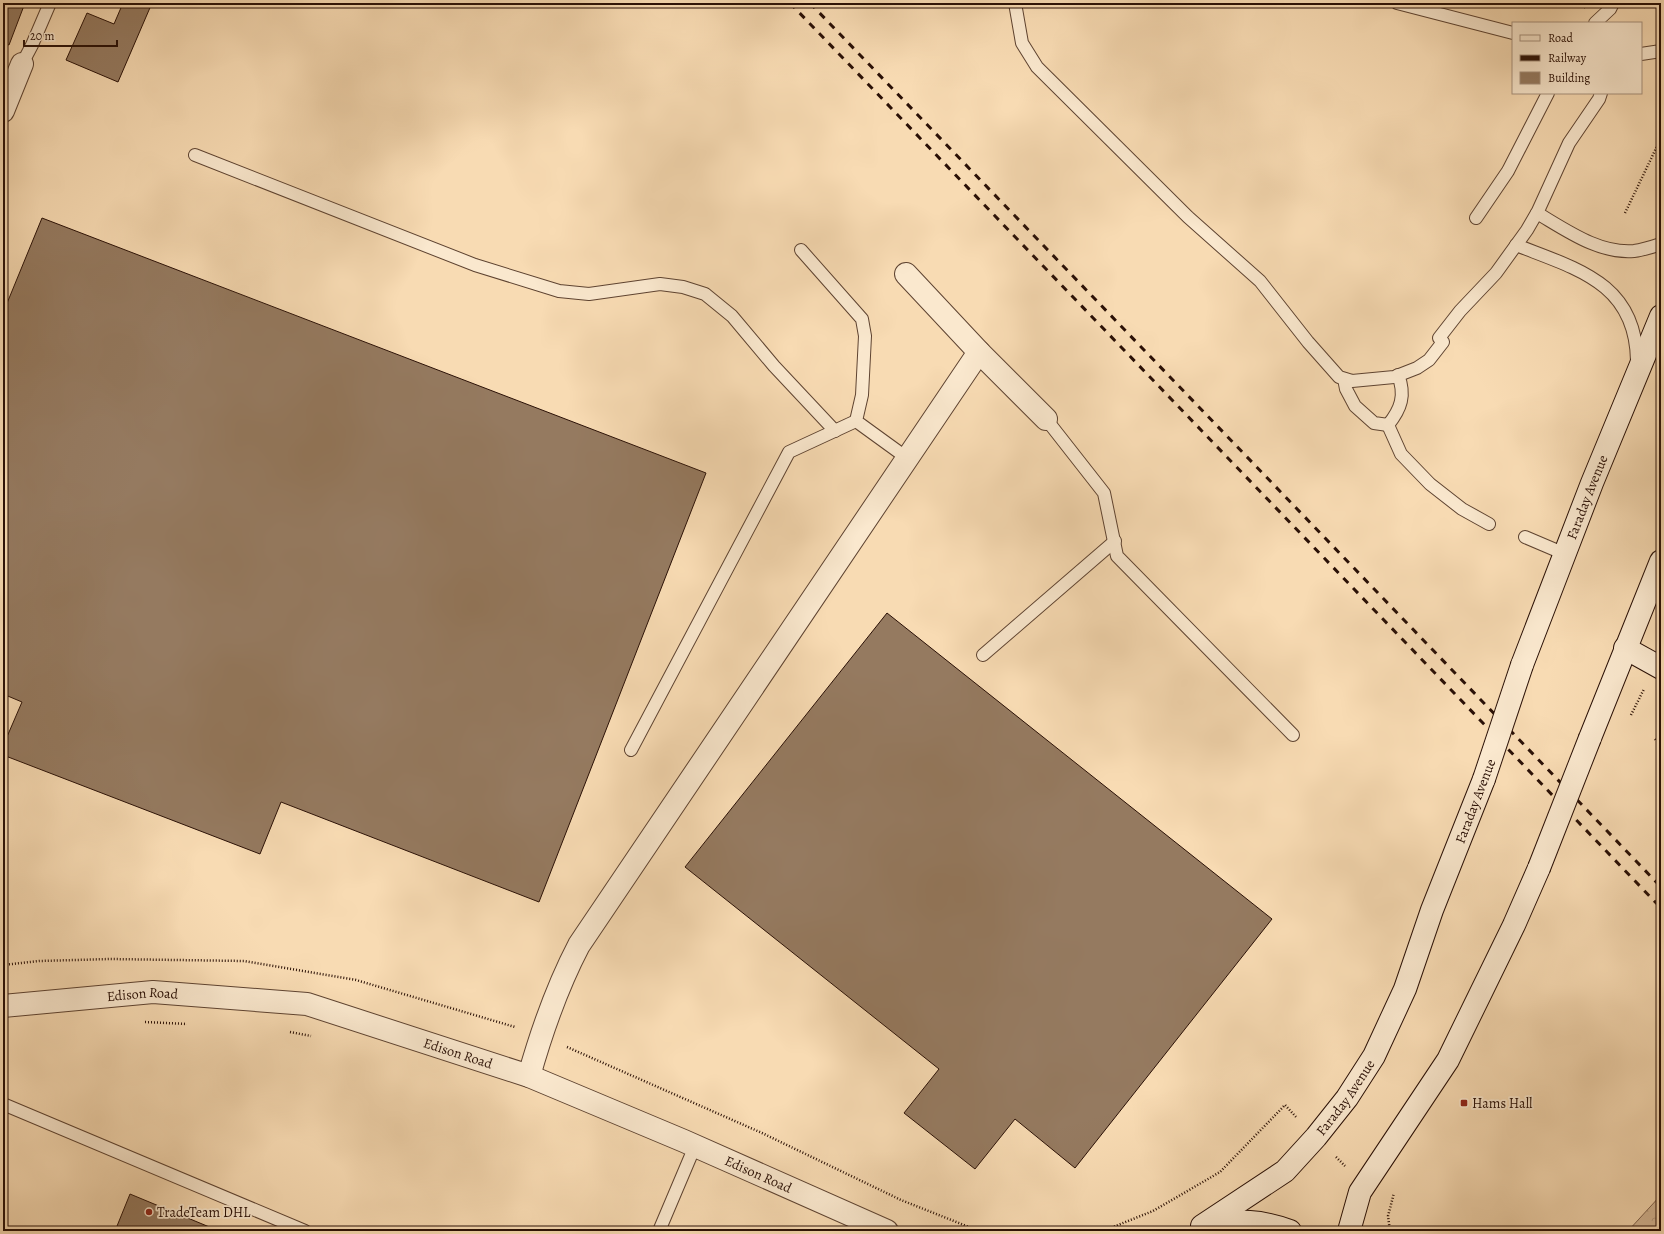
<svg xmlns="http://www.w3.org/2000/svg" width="1664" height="1234" font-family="Alegreya,serif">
<defs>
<pattern id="forest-crowns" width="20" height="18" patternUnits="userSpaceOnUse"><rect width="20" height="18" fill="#d5b896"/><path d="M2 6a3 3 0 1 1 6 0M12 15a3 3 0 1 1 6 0" fill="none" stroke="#b79d80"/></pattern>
</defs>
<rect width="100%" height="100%" fill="#f8dbb3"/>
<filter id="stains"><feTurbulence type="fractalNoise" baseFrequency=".005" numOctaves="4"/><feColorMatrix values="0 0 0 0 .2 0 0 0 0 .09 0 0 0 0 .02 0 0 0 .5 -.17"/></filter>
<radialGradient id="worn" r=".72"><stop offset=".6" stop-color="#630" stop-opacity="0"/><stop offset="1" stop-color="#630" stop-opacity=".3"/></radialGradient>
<polygon fill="url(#forest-crowns)" stroke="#80644e" points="1661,1195 1661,1231 1628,1231"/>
<g fill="#957a60" stroke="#2a1006">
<polygon points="3,3 25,3 9,45 3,43"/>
<polygon points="123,3 152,3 118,82 66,60 87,13 114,24"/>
<polygon points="1571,3 1587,3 1585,8"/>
<polygon points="42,218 706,473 539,902 281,802 260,854 3,755 3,746 22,702 3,694 3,313"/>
<polygon points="887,613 1272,919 1075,1168 1015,1119 975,1169 904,1113 939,1069 685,867"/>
<polygon points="130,1194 219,1231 115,1231"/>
</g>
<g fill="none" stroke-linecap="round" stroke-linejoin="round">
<defs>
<g id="lane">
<polyline points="1015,3 1022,43 1037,67 1188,217 1260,281 1308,342 1339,377 1352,381 1394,377 1417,368 1429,360 1443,342 1439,338 1460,311 1496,273 1527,230 1538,211 1569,143 1599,99 1601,93"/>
<polyline points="1397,3 1513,33"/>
<polyline points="1595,23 1610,9 1613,3"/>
<polyline points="1641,54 1661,51"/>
<polyline points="22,64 32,45 50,3"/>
<polyline points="195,155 475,265 559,291 589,294 660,284 683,287 705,294 732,316 774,366 835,431"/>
<path d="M1537 213C1566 230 1599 254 1634 251 1643 250 1652 247 1661 244"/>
<polyline points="1476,218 1508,171 1548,93"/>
<path d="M1516 245C1577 269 1636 283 1637 361"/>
<polyline points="801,250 862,319 865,336 862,395 856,421 907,458"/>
<path d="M1344 379 1346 389 1355 406 1374 423 1388 425C1401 409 1406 395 1398 375"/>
<polyline points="1046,419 1104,493 1117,556 1293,735"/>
<polyline points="1388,425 1401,454 1430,484 1462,509 1489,524"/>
<polyline points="1525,537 1565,554"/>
<polyline points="983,655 1115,541"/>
<polyline points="631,750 789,452 856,421"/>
<polyline points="3,1104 305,1231"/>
<polyline points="659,1231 695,1146"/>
</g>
<g id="street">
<polyline points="3,111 22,64"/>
<polyline points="906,274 979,352 1046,419"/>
<path id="s1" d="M3 1006 153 992 307 1004 529 1076 684 1141 887 1231"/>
<path d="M529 1076C542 1030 557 987 579 945L979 352"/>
</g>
<g id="secondary">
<polyline points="1625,648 1661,668"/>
<path id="s2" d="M1522 665 1592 483 1661 316"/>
<polyline points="1590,738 1661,561"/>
<path d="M1209 1225C1240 1220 1260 1220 1290 1231"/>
<path id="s3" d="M1202 1226 1285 1171 1316 1137 1347 1098 1374 1056 1405 989 1432 910 1484 779"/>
<polyline points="1349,1231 1360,1192 1448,1060 1514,925 1539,868"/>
</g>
</defs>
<use href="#lane" stroke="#5e4331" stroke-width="14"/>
<use href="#street" stroke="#5e4331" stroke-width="24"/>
<use href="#secondary" stroke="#2a1006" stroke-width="24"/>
<g stroke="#2a1006" stroke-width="2.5" stroke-dasharray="1 2" stroke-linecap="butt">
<polyline points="1625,213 1661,138"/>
<polyline points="1631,715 1644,689"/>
<polyline points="1655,739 1661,746"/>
<polyline points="3,965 39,961 110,959 244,961 356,980 515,1027"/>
<polyline points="145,1022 187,1024"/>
<polyline points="290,1032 311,1036"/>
<polyline points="567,1047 762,1133 901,1200 979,1231"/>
<polyline points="1336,1157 1345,1166"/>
<polyline points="1103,1231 1153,1211 1220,1172 1285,1105 1297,1118"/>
<polyline points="1390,1231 1388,1216 1394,1193"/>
</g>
<use href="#lane" stroke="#fae8ce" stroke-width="12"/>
<use href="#street" stroke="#fae8ce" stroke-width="22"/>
<use href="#secondary" stroke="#fae8ce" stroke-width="22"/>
<g stroke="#2a1006" stroke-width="3" stroke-dasharray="7 7" stroke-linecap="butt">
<polyline points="790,3 1661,908"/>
<polyline points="810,3 1661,887"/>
</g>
<defs>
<g id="secondary-bridge">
<polyline points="1484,779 1522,665"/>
<polyline points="1539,868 1590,738"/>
</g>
</defs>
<use href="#secondary-bridge" stroke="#2a1006" stroke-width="24" stroke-linecap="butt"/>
<use href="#secondary-bridge" stroke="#fae8ce" stroke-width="22"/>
</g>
<g fill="#8f2418" stroke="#fae8ce" stroke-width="1.5">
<rect x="1460" y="1099" width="8" height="8" rx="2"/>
<circle cx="149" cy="1212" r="4"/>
</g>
<g text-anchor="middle" stroke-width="3.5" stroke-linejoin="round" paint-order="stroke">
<g font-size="14" fill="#2a1006" stroke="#fae8ce">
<text dy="5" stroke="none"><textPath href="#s2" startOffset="180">Faraday Avenue</textPath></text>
<text transform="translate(1475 801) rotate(-69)" y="5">Faraday Avenue</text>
<text dy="5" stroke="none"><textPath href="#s1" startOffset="140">Edison Road</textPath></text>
<text dy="5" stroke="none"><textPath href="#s1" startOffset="464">Edison Road</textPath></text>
<text dy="5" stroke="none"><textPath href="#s3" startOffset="195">Faraday Avenue</textPath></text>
<text dy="5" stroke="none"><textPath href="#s1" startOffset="788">Edison Road</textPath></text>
</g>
<g font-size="14" fill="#2a1006" stroke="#fae8ce" text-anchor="start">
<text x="1472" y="1108">Hams Hall</text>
<text x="157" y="1217">TradeTeam DHL</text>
</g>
</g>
<rect width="1664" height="1234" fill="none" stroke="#f8dbb3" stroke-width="16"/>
<rect x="4" y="4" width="1656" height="1226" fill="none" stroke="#2a1006" stroke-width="2"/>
<rect x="8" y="8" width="1648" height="1218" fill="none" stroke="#2a1006"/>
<rect x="1512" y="22" width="130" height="72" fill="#fae8ce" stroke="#a7927e"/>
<rect x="1520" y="35" width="20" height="6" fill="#fae8ce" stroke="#a7927e"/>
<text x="1548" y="42" font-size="12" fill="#2a1006">Road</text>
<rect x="1520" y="55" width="20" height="6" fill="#2a1006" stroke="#a7927e"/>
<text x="1548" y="62" font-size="12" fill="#2a1006">Railway</text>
<rect x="1520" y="72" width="20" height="12" fill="#957a60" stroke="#a7927e"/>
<text x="1548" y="82" font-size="12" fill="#2a1006">Building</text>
<path d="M24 40v6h93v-6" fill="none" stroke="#2a1006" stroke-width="2"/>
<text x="30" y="40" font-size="12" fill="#2a1006" stroke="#fae8ce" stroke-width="3" paint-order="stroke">20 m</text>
<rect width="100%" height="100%" filter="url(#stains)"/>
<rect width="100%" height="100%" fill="url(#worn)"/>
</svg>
